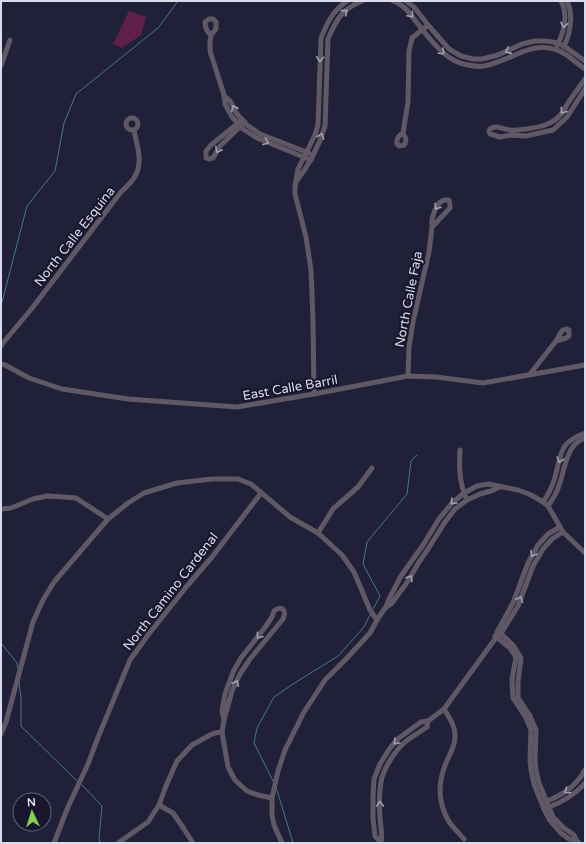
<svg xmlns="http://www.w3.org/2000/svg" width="586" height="844" font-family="'Varela Round',sans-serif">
<rect width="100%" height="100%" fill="#202038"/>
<polygon fill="#5e2049" points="129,11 146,17 141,35 122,48 113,44"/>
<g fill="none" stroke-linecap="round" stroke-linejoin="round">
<g stroke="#437a8e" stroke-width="1">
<polyline points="1,306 27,206 55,171 64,123 76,94 158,28 178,1"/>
<polyline points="373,609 380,596 363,564 367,542 407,494 411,461 417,455"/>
<polyline points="1,643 17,663 18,669"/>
<polyline points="19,682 21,698 21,726 77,781"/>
<polyline points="273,781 254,743 257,728 274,697 293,684 338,656 364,627 370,615"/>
<polyline points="82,785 102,806 99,839 100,843"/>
<polyline points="276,787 293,843"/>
</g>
<g stroke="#605965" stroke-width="5">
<path d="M393 1C404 4 411 15 418 24 428 37 444 58 460 63 467 65 476 67 484 66 509 62 531 40 557 50 567 53 576 63 585 69"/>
<polyline points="406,1 414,7 428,25 449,49 461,56 473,59 482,59 498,55 522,44 535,41 547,41 558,43 564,46 585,61"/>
<path d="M211 35C207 32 205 28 205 22L209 19H213L216 22V29L211 35 210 42V51L224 95 225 104 232 117 243 129 257 138 311 160"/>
<path d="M557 46C564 32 569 16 561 1"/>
<path d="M564 47C570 33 574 16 567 1"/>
<polyline points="1,66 10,40"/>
<path d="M585 79C580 86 575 93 570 100 567 104 565 109 562 113 553 125 540 127 526 129 521 129 516 131 510 130 503 130 497 124 490 129L489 131 490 134 500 137 512 135 526 136 553 130 567 117 585 89"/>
<polyline points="224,96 230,101 237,114 247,125 260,134 309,153"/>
<circle cx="132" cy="124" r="6"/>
<polyline points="242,120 211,145 206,151 206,158 209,159 213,158 220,146 245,122"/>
<path d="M403 133C399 135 396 139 397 144L399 146 404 145 405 144 406 139 403 133 408 102 409 51 412 38 428 25"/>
<path d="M296 182C309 165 319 146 325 126L328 39C336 20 342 9 362 1"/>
<path d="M1 346 3 343 33 307 121 192C125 188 131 183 134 178 144 163 137 146 134 130"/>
<polyline points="1,364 5,365 29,378 62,389 128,399 237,407 314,394 408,376 436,377 483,383 585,365"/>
<polyline points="530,374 556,341 561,332 563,330 567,329 569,330 569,336 566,338 556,341"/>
<polyline points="408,376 409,347 413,322 429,252 432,227 432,219 435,210 439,203 444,200 449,200 450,205 450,208 432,227"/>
<path d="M314 394 313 320 311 270 306 237 295 194V187L298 169 315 135 318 125 321 38C328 21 332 12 347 1"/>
<path d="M460 450C459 469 459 482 467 500"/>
<path d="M543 502C553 489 555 477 559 461 560 457 562 451 564 447 569 440 577 436 585 433"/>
<path d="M548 506C551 502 554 497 556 493 560 485 562 476 564 468 568 455 571 443 585 438"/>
<polyline points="1,509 11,508 33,499 47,496 64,497 76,498 108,519"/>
<polyline points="318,533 333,509 358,487 372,468"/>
<polyline points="386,607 389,599 401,576 423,545 439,519 452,503 464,493 477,486 488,484 518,490 531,495 543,502 548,506 563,532 585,553"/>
<polyline points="498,631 513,645 521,658 518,682 518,698 530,716 536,730 535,761 536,770 539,783 553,817 564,828 574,835 576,840 579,843"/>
<polyline points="497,632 513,603 528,563 538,545 548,534 560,527"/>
<polyline points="500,635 518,606 533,566 543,549 552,539 563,532"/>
<polyline points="495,636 510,648 516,657 512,680 513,698 526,718 531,730 530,760 531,770 534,784 544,809 549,819 561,833 569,839 576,840"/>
<path d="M444 709C449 717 456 727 455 737 455 747 449 755 446 763 438 782 438 802 448 820 452 827 459 833 464 839"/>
<path d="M224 720 232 691 240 674 250 659 283 619C287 610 282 605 274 611L272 617 266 626 241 658 234 670 225 694 222 711 224 720 222 732 228 767 235 780 247 791 258 795 272 798"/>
<polyline points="1,734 6,722 33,622 43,600 54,582 108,519 128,503 144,493 177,483 212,479 238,479 251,484 290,517 318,533 342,555 354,572 370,610 377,620"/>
<path d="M545 802C562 795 576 787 585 770"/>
<polyline points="159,805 173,813 184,829 193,843"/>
<path d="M547 808C562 802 575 795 585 783"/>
<polyline points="54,843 68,807 88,764 97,740 130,660 148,635 187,586 212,557 261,493"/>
<polyline points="118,843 148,822 159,805 166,786 177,761 192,745 210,735 215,733 222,732"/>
<polyline points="282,843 274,825 272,815 272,798 278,771 285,750 304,712 325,680 347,658 370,633 377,620 385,608 392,603 408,581 419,562 428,549 445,522 455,509 467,500 480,494 491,491 500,487"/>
<polyline points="381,843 375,836 373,818 373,796 374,779 380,764 390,748 399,738 421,722 428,721 444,709 495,639"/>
<path d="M381 843C383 833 380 825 380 816 379 804 379 793 381 782 383 769 395 751 404 743 411 737 420 732 427 727L428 721"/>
</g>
</g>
<defs><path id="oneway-chevron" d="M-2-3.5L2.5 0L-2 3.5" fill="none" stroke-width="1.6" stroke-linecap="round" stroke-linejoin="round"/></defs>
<g stroke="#a3a0af">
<use href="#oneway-chevron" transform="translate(345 12) rotate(-41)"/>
<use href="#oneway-chevron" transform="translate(411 15) rotate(49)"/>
<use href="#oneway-chevron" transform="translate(564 25) rotate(101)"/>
<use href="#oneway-chevron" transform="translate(508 51) rotate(156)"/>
<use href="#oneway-chevron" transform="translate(442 52) rotate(43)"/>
<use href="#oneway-chevron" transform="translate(320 59) rotate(93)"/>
<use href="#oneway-chevron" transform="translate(234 108) rotate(-117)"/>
<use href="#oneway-chevron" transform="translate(563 111) rotate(126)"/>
<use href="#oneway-chevron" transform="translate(321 136) rotate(-70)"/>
<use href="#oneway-chevron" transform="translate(266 142) rotate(21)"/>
<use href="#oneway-chevron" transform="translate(218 150) rotate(119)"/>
<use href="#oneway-chevron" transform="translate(437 207) rotate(123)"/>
<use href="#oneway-chevron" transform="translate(560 460) rotate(107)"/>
<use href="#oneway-chevron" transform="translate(453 502) rotate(135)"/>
<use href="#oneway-chevron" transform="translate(533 554) rotate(119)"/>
<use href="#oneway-chevron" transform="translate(410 578) rotate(-58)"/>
<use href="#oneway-chevron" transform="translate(520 599) rotate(-68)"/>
<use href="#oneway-chevron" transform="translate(259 636) rotate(128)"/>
<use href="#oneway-chevron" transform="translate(236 683) rotate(-67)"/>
<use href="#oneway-chevron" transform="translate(396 742) rotate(134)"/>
<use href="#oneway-chevron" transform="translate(567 791) rotate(145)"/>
<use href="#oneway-chevron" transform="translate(380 804) rotate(-90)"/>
</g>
<g text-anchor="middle" stroke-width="4" stroke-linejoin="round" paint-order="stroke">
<g font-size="13" fill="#dadbeb" stroke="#17162d">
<text transform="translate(74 236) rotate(-52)" y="5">North Calle Esquina</text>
<text transform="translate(408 299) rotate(-79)" y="5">North Calle Faja</text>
<text transform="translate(290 387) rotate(-10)" y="5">East Calle Barril</text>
<text transform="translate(170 591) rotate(-52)" y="5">North Camino Cardenal</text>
</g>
</g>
<rect width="586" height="844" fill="none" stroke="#dadbeb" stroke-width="4"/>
<g transform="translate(32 812) rotate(356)"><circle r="19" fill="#17162d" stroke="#656579"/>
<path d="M0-3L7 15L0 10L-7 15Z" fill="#84cf4d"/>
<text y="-6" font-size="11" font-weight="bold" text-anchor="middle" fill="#dadbeb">N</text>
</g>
</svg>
